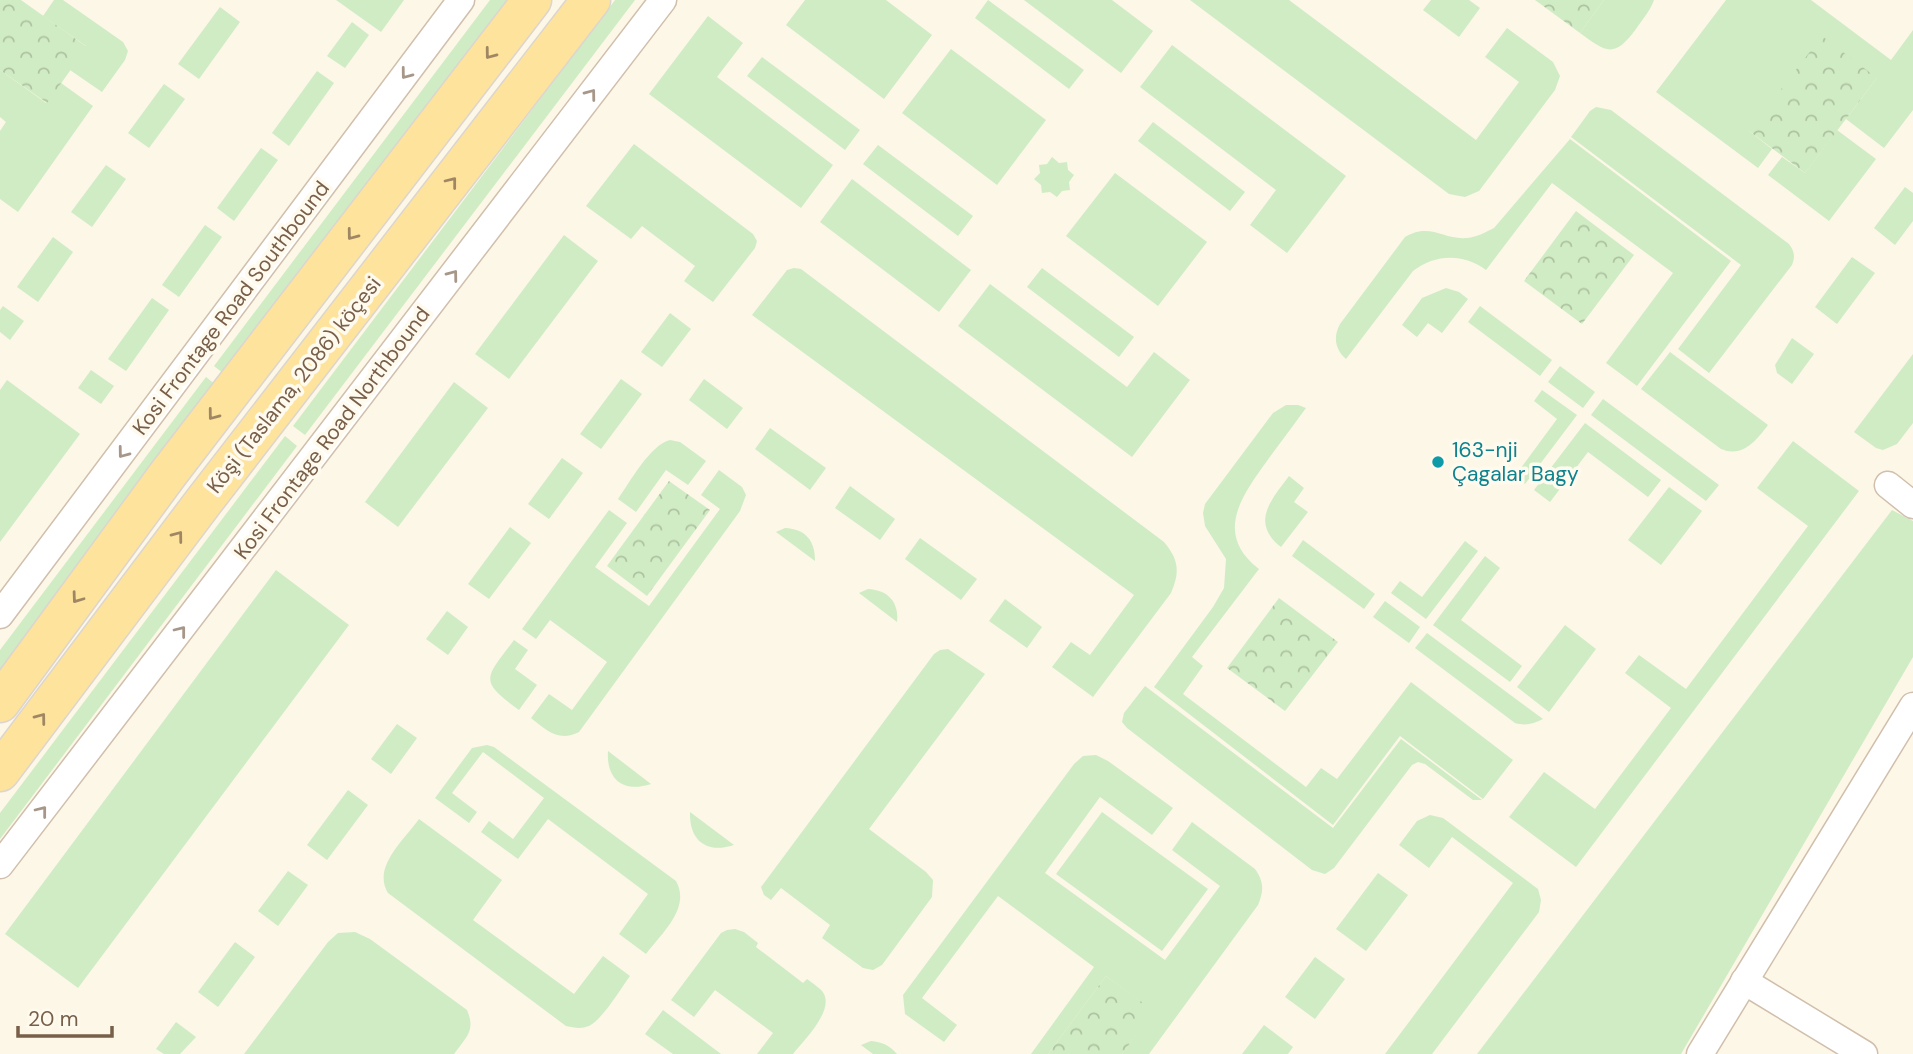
<svg xmlns="http://www.w3.org/2000/svg" width="1913" height="1054" font-family="'DM Sans',sans-serif">
<defs>
<pattern id="park-crowns" width="20" height="18" patternUnits="userSpaceOnUse" patternTransform="scale(1.75)"><rect width="20" height="18" fill="#d0ecc4"/><path d="M2 6a3 3 0 1 1 6 0M12 15a3 3 0 1 1 6 0" fill="none" stroke="#aec2a1"/></pattern>
</defs>
<rect width="100%" height="100%" fill="#fdf7e7"/>
<g fill="#d0ecc4">
<polygon points="54,0 63,0 123,42 128,51 125,60 102,92 70,70 86,46 43,16"/>
<polygon points="336,0 404,0 381,32"/>
<polygon points="490,0 507,0 224,374 214,366"/>
<polygon points="615,0 635,0 305,435 293,426"/>
<polygon points="805,0 886,0 932,35 884,99 786,25"/>
<polygon points="988,0 1084,70 1069,89 975,18"/>
<polygon points="1024,0 1112,0 1153,31 1121,73"/>
<polygon points="1190,0 1289,0 1476,140 1519,82 1485,57 1507,28 1553,62 1560,76 1555,90 1479,191 1465,197 1449,194"/>
<polygon points="1431,0 1469,0 1480,8 1459,37 1423,10"/>
<path d="M1604 0H1654C1650 11 1642 20 1636 29 1614 59 1606 52 1580 33Z"/>
<polygon points="1726,0 1811,0 1891,60 1913,30 1913,110 1884,148 1846,119 1877,78 1749,131 1772,149 1758,168 1656,92"/>
<polygon points="220,7 240,22 199,79 178,64"/>
<polygon points="708,16 743,43 717,77 833,165 801,208 649,94"/>
<polygon points="352,22 369,35 345,68 327,56"/>
<polygon points="1172,45 1346,176 1287,253 1250,225 1276,190 1140,87"/>
<polygon points="951,49 1046,120 997,185 902,113"/>
<polygon points="762,57 860,130 845,150 747,76"/>
<polygon points="0,70 46,103 61,83 93,106 18,212 0,199 0,131 6,122 0,117"/>
<polygon points="317,71 334,83 289,146 272,133"/>
<polygon points="164,84 185,99 149,148 128,133"/>
<path d="M1596 107 1611 110 1789 244C1795 252 1795 257 1792 265L1709 373 1678 349 1741 265 1571 137 1590 111Z"/>
<polygon points="1153,122 1245,192 1230,211 1138,141"/>
<polygon points="1837,130 1876,159 1829,221 1768,175 1782,157 1805,173"/>
<path d="M1570 139 1731 261 1637 386 1606 363 1673 273 1552 183 1486 270C1463 253 1435 254 1413 271L1346 359C1335 349 1333 337 1340 324L1405 237C1430 222 1443 240 1467 238 1477 237 1486 232 1494 228Z"/>
<polygon points="634,144 753,234 757,241 755,248 713,302 684,281 695,266 642,226 631,239 586,206"/>
<polygon points="878,145 973,216 958,236 863,164"/>
<polygon points="261,148 278,160 234,221 217,208"/>
<polygon points="1052,157 1059,163 1067,162 1068,170 1074,175 1069,182 1070,190 1062,191 1057,197 1050,192 1042,193 1041,185 1034,179 1040,173 1039,165 1047,164"/>
<polygon points="106,165 126,179 92,227 71,212"/>
<polygon points="1115,173 1207,242 1158,306 1066,236"/>
<polygon points="852,179 971,270 939,312 820,222"/>
<polygon points="1905,187 1913,193 1913,221 1895,245 1874,228"/>
<polygon points="205,225 222,237 179,297 162,285"/>
<polygon points="564,235 598,261 509,379 475,354"/>
<polygon points="53,237 73,252 38,302 17,287"/>
<polygon points="1852,257 1875,273 1837,324 1815,307"/>
<path d="M794 268 801 269 1164 542C1179 560 1180 572 1171 593L1093 697 1052 667 1071 642 1090 655 1134 595 752 315 787 270Z"/>
<polygon points="1042,268 1134,337 1119,357 1027,287"/>
<polygon points="990,284 1127,387 1154,352 1190,380 1132,457 958,326"/>
<polygon points="1446,288 1459,292 1468,299 1442,333 1428,323 1417,337 1402,325 1422,298"/>
<polygon points="152,298 169,310 126,371 108,359"/>
<polygon points="3,306 24,321 10,340 0,332 0,310"/>
<polygon points="1480,306 1552,360 1540,376 1468,322"/>
<polygon points="670,313 691,329 662,367 641,352"/>
<polygon points="1792,338 1814,354 1792,384 1777,373 1775,365"/>
<path d="M1670 352 1768 425C1756 441 1742 458 1721 449L1641 389Z"/>
<polygon points="1913,354 1913,423 1897,444 1883,450 1876,448 1854,432"/>
<polygon points="1560,366 1595,392 1583,408 1548,382"/>
<polygon points="91,370 114,386 101,404 78,388"/>
<polygon points="206,377 216,385 0,671 0,650"/>
<polygon points="621,379 642,394 601,449 580,434"/>
<polygon points="704,379 743,408 727,429 689,400"/>
<polygon points="7,380 80,434 0,542 0,390"/>
<polygon points="454,382 488,408 398,527 365,502"/>
<polygon points="1542,390 1577,415 1525,484 1515,476 1557,419 1534,401"/>
<polygon points="1603,399 1719,485 1706,501 1591,415"/>
<path d="M1286 405H1298L1306 408C1293 426 1280 443 1267 461 1241 497 1214 534 1259 569L1192 657 1203 666 1183 694 1306 787 1321 768 1337 779 1411 682 1513 760 1483 799 1400 736 1333 825 1154 687 1213 607 1224 588 1226 559 1205 526 1203 513 1205 504 1273 413Z"/>
<polygon points="1585,423 1661,480 1648,497 1588,452 1550,502 1534,490"/>
<polygon points="770,428 826,468 810,490 755,449"/>
<polygon points="285,436 297,446 0,839 0,813"/>
<path d="M670 440 680 442 706 461 688 485 666 470 636 512 618 499C630 482 650 445 670 440Z"/>
<polygon points="1793,441 1859,491 1576,867 1509,817 1544,772 1595,809 1671,708 1625,673 1639,655 1686,689 1808,526 1757,488"/>
<polygon points="562,458 583,473 549,519 528,504"/>
<path d="M719 470 742 487 746 495 740 511 579 732C559 742 547 731 531 718L549 694 572 710 607 662 550 620 536 639 522 629 609 510 627 523 595 567 649 606 720 509 701 495Z"/>
<path d="M1289 476 1304 488 1294 502 1308 512 1281 547C1250 523 1271 500 1289 476Z"/>
<polygon points="850,486 895,519 880,540 835,508"/>
<polygon points="1669,487 1702,511 1661,565 1628,540"/>
<polygon points="1892,510 1913,521 1913,657 1681,1054 1477,1054"/>
<polygon points="510,527 531,543 489,599 468,584"/>
<path d="M785 528C806 529 815 541 815 561L776 532Z"/>
<polygon points="920,538 977,579 961,600 905,559"/>
<polygon points="1303,540 1375,594 1364,609 1292,556"/>
<polygon points="1465,541 1478,551 1426,619 1391,593 1400,581 1422,597"/>
<polygon points="1485,556 1500,568 1461,620 1522,666 1510,682 1433,625"/>
<polygon points="276,570 349,625 78,988 5,934"/>
<path d="M868 589C888 590 899 602 897 622L859 593Z"/>
<polygon points="1005,599 1042,627 1027,648 989,621"/>
<polygon points="1385,601 1420,627 1409,643 1373,617"/>
<polygon points="447,611 468,627 448,655 426,639"/>
<polygon points="1565,625 1596,649 1549,712 1517,687"/>
<path d="M1427 633 1543 719C1533 724 1526 726 1515 723L1415 648Z"/>
<path d="M514 640 528 650 515 669 537 685 519 710C478 680 485 679 514 640Z"/>
<polygon points="948,649 985,674 869,829 926,872 933,880 932,897 882,965 873,970 863,968 822,938 830,925 781,888 771,900 764,895 761,887 934,654 940,650"/>
<polygon points="1145,686 1333,828 1401,739 1482,800 1473,800 1425,764 1418,762 1412,765 1334,868 1325,874 1312,870 1127,728 1122,722 1124,713"/>
<polygon points="397,724 417,738 391,774 371,759"/>
<path d="M487 745 494 747 676 881C691 908 662 933 646 954L619 934 648 894 548 819 518 859 481 832 489 821 513 839 544 798 483 752 452 793 477 812 469 823 435 798 472 748Z"/>
<path d="M608 751 651 784C624 793 606 780 608 751Z"/>
<path d="M1096 755 1108 761 1173 808 1152 835 1100 797 1045 873 1165 960 1220 886 1172 850 1192 822 1255 869C1264 882 1264 890 1258 905L1149 1054H1122L1153 1011 1106 976 1048 1054H1031L1094 967 998 896 922 998 957 1025 944 1042 905 1014 903 995 1074 764 1083 756Z"/>
<polygon points="348,790 368,805 327,860 307,845"/>
<path d="M690 812 734 845C707 854 689 841 690 812Z"/>
<polygon points="1102,812 1208,889 1162,951 1056,874"/>
<polygon points="1430,815 1443,818 1538,889 1541,900 1539,912 1432,1054 1385,1054 1513,883 1452,837 1429,868 1399,845 1417,821"/>
<path d="M419 819 502 880 473 920 574 994 603 956 630 976C621 988 603 1019 589 1026 581 1029 575 1028 566 1026L388 893C372 867 404 840 419 819Z"/>
<polygon points="288,871 308,885 278,926 258,911"/>
<polygon points="1378,873 1408,895 1366,951 1336,929"/>
<path d="M735 929 744 932 758 943 756 947 803 983 807 979C813 984 821 988 824 994 833 1012 804 1040 793 1054H757L773 1033 715 990 694 1017 671 1000 721 933 727 930Z"/>
<path d="M355 932 370 939 467 1010C476 1031 466 1037 454 1054H244L328 942 338 933Z"/>
<polygon points="235,942 255,957 218,1007 198,992"/>
<polygon points="1315,957 1345,979 1315,1019 1285,997"/>
<polygon points="663,1010 721,1054 673,1054 645,1034"/>
<polygon points="176,1022 196,1037 180,1054 164,1054 156,1049"/>
<polygon points="1264,1025 1293,1047 1288,1054 1242,1054"/>
<path d="M871 1041C882 1042 889 1045 897 1054H873L861 1045Z"/>
</g>
<g fill="url(#park-crowns)">
<polygon points="0,0 21,0 87,47 47,103 0,70"/>
<polygon points="1535,0 1604,0 1580,33"/>
<polygon points="1822,36 1877,78 1805,173 1749,131"/>
<polygon points="1576,211 1634,255 1582,324 1524,281"/>
<polygon points="669,481 710,510 647,596 607,566"/>
<polygon points="1279,598 1338,642 1285,711 1227,668"/>
<polygon points="1106,976 1154,1011 1122,1054 1048,1054"/>
</g>
<g fill="none" stroke-linecap="round" stroke-linejoin="round">
<defs>
<g id="street">
<polyline points="1888,485 1913,505"/>
<polyline points="0,615 461,0"/>
<polyline points="0,865 663,0"/>
<polyline points="1744,981 1864,1054"/>
<polyline points="1700,1054 1913,706"/>
</g>
<g id="primary">
<polyline points="0,703 168,474 532,0"/>
<polyline points="0,772 204,501 591,0"/>
</g>
</defs>
<use href="#street" stroke="#d0bfac" stroke-width="29"/>
<use href="#primary" stroke="#dcd5d0" stroke-width="41"/>
<use href="#street" stroke="#fff" stroke-width="26"/>
<use href="#primary" stroke="#fee39d" stroke-width="38"/>
</g>
<defs><path id="oneway-chevron" d="M-2-3.5L2.5 0L-2 3.5" fill="none" stroke-width="1.6" stroke-linecap="round" stroke-linejoin="round" transform="scale(1.75)"/></defs>
<g stroke="#a08763">
<use href="#oneway-chevron" transform="translate(490 54) rotate(127)"/>
<use href="#oneway-chevron" transform="translate(452 182) rotate(-52)"/>
<use href="#oneway-chevron" transform="translate(352 235) rotate(127)"/>
<use href="#oneway-chevron" transform="translate(213 415) rotate(127)"/>
<use href="#oneway-chevron" transform="translate(178 536) rotate(-53)"/>
<use href="#oneway-chevron" transform="translate(77 598) rotate(126)"/>
<use href="#oneway-chevron" transform="translate(41 718) rotate(-53)"/>
</g>
<g stroke="#a79789">
<use href="#oneway-chevron" transform="translate(406 74) rotate(127)"/>
<use href="#oneway-chevron" transform="translate(591 94) rotate(-53)"/>
<use href="#oneway-chevron" transform="translate(453 275) rotate(-53)"/>
<use href="#oneway-chevron" transform="translate(123 453) rotate(127)"/>
<use href="#oneway-chevron" transform="translate(181 631) rotate(-52)"/>
<use href="#oneway-chevron" transform="translate(42 811) rotate(-52)"/>
</g>
<circle fill="#0f9aa8" stroke="#fffaee" stroke-width="2.5" cx="1438" cy="462" r="7"/>
<g text-anchor="middle" stroke-width="7" stroke-linejoin="round" paint-order="stroke">
<g font-size="21" fill="#785f4a" stroke="#fffaee">
<text transform="translate(231 308) rotate(-53)" y="7">Kosi Frontage Road Southbound</text>
<text transform="translate(294 385) rotate(-52)" y="7">Köşi (Taslama, 2086) köçesi</text>
<text transform="translate(332 433) rotate(-53)" y="7">Kosi Frontage Road Northbound</text>
</g>
<g font-size="21" fill="#0d838f" stroke="#fffaee" text-anchor="start">
<text x="1452" y="457">163-nji<tspan x="1452" dy="24">Çagalar Bagy</tspan></text>
</g>
</g>
<path d="M18 1026v10h94v-10" fill="none" stroke="#785f4a" stroke-width="3.5"/>
<text x="28" y="1026" font-size="21" fill="#785f4a" stroke="#fffaee" stroke-width="5" paint-order="stroke">20 m</text>
</svg>
